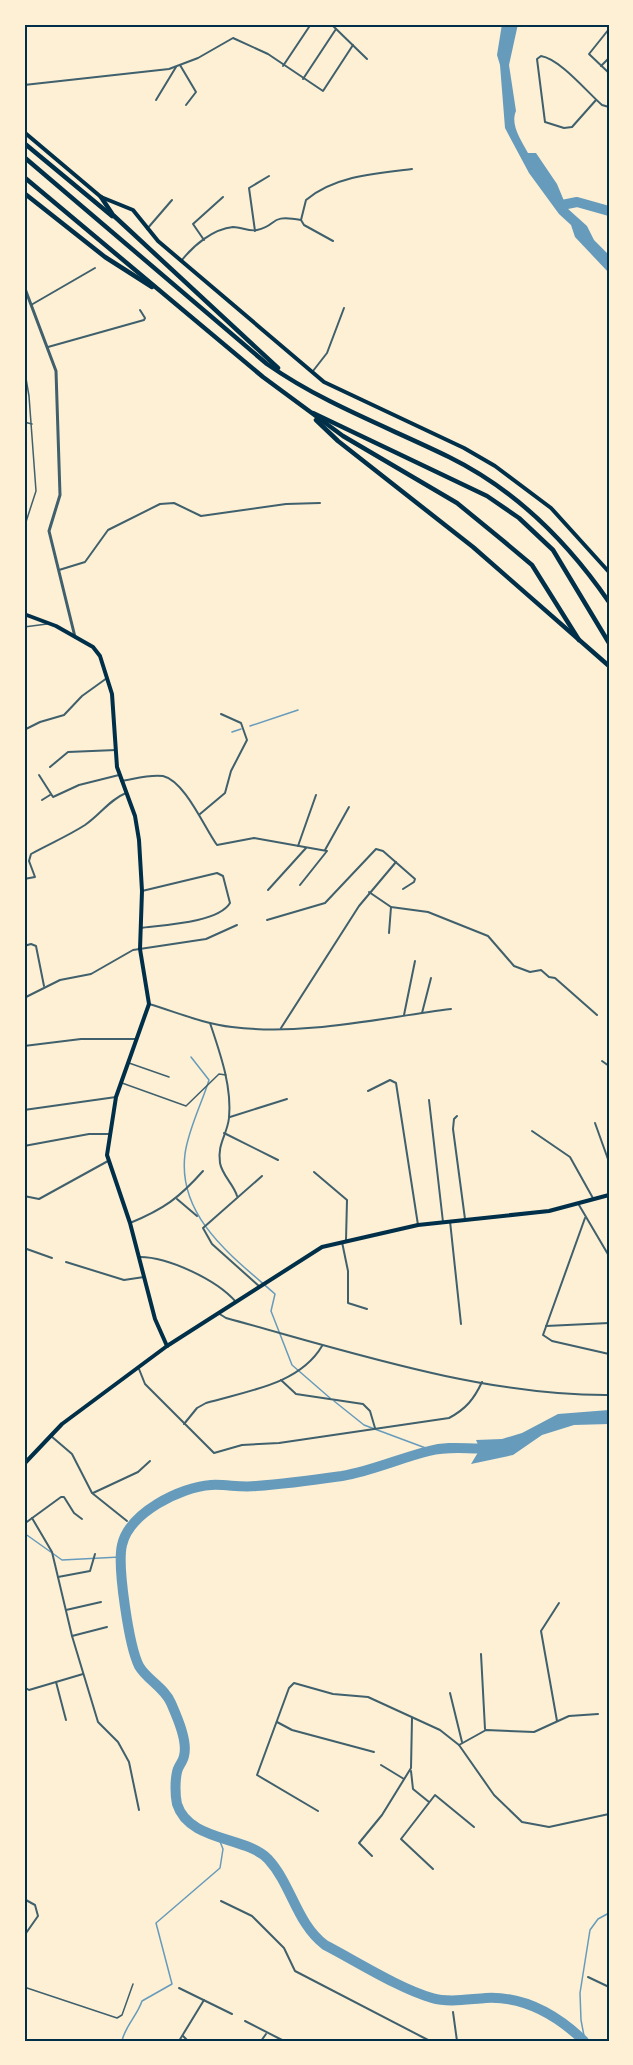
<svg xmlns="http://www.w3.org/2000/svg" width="633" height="2065" font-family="'Times New Roman',serif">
<rect width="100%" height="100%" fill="#fdf0d5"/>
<g fill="#669bbc">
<path d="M502 24H518L509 65 516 111C510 125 521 140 528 153H536L557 184 567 208 587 226 594 240 609 255V273L575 237 571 225 559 214 529 173 505 128 500 65 497 55Z"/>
<polygon points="609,1410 609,1424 574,1425 542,1435 513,1455 471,1464 480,1449 476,1440 502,1439 522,1433 558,1414"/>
</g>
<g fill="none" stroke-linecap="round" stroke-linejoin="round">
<g stroke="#669bbc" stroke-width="1.5">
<polyline points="250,726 298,710"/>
<polyline points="232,732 241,729"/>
<path d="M191 1057 209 1080C202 1103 188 1130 185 1154 177 1217 233 1257 275 1294L271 1311 292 1365 330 1398"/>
<polyline points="334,1401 364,1425 431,1450"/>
<polyline points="24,1533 62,1560 120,1557"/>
<path d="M122 2041C125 2026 137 2016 142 2001L172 1984 156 1923 220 1868 223 1849 219 1839"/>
<polyline points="585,2041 581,2020 580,1993 590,1930 598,1919 609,1913"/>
</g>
<g stroke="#669bbc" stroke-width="10">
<polyline points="562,205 577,202 609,211"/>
<path d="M492 1448C471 1450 451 1445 429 1451 400 1458 372 1471 342 1476 314 1480 284 1484 256 1486 241 1488 226 1484 211 1485 180 1487 129 1513 122 1545 117 1566 129 1646 139 1666 147 1680 164 1687 171 1703 177 1717 188 1741 184 1756 183 1762 178 1766 177 1772 175 1781 175 1795 177 1804 189 1842 246 1836 268 1859 292 1885 296 1923 325 1945 356 1961 398 1988 432 1998 449 2003 469 1999 486 1998 525 1996 557 2015 584 2041"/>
</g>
<g stroke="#3f606c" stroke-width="1.5">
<polyline points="24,367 29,396 36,491 24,528"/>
<polyline points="24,422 32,424"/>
<polyline points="24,627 47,624"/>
<polyline points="24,1987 117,2018 122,2015 133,1984"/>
</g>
<g stroke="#3f606c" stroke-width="1.5">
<polyline points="129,1063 169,1077"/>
<polyline points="122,1083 186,1106 219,1074 226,1075"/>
</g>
<g stroke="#3f606c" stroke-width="2">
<polyline points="331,24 367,59"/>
<polyline points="609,29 589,54 609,73"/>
<polyline points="180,65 196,92 186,105"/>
<polyline points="283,66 311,24"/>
<polyline points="601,66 609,58"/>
<polyline points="303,79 336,29"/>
<polyline points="24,85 169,69 198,58 233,38 268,54 323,91 353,45"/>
<polyline points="156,100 176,67"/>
<path d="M596 100 572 127 564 128 545 122 537 59 541 56C560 59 587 92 602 105L609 107"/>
<path d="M301 220 306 200C334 176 377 173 412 169"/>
<polyline points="147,229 172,200"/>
<polyline points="255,231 249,188 269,176"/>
<polyline points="204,240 193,224 223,197"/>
<path d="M182 260C194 245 213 229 233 227 241 227 250 232 257 230 279 225 268 214 301 220L304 225 333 241"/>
<polyline points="31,305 95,268"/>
<polyline points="48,347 144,320 145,318 140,310"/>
<polyline points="313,371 327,353 344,308"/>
<polyline points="59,570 85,562 108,530 160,504 174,503 201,516 286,504 320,503"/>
<polyline points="24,730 40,722 64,715 82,696 107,678"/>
<polyline points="50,767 68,752 116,750"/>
<polyline points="39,775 53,797 79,785 119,775"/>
<path d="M121 781C134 779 150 774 163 776 185 781 205 829 217 845L254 838 327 851 300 885"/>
<polyline points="42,800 50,795"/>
<polyline points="200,814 225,793 231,771 247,740 241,723 221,714"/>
<polyline points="298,846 316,795"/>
<polyline points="325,850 349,807"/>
<path d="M24 879 35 877 29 861 31 854C49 844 68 836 85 825 101 814 109 800 126 793"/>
<polyline points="268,890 306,848"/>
<polyline points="369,892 391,907 428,912 488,936 514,966 530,972 541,970 549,977 555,978 597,1015"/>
<polyline points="267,920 325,903 376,849 383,851 415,879 414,882 403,889"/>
<path d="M140 928C162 925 218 923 230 903L223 876 217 873 142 891"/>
<polyline points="389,933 391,907"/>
<polyline points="24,946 31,944 36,946 44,986"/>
<polyline points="24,998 60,980 91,974 133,950 206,939 237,925"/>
<path d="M149 1004C176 1012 204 1024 232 1027 305 1036 379 1018 451 1009"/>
<polyline points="422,1013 431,978"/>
<polyline points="404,1015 415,961"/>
<path d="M210 1023C220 1053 232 1086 229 1118 227 1135 217 1144 220 1163 222 1175 234 1185 237 1196"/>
<polyline points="281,1028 359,906 396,862"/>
<polyline points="24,1046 81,1039 136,1039"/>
<polyline points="602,1061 609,1066"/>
<polyline points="368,1091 390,1080 396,1083 418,1225"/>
<polyline points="429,1100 443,1222"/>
<polyline points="24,1110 116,1097"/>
<polyline points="457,1116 454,1119 453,1129 465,1219"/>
<polyline points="230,1117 287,1099"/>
<polyline points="595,1123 609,1162"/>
<polyline points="532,1131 570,1157 594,1200"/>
<polyline points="224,1133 278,1160"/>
<polyline points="24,1146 89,1134 109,1134"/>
<polyline points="314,1172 347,1200 346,1240"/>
<polyline points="24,1196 39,1199 108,1161"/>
<polyline points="177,1199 197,1216"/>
<polyline points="579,1205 609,1256"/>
<polyline points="585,1218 543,1335 552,1341 609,1354"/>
<polyline points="450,1221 461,1324"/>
<path d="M130 1223C164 1209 179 1198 203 1171"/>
<polyline points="342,1242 348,1271 348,1303 367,1309"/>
<polyline points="24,1248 52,1258"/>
<path d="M138 1257C167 1256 217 1280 236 1302"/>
<polyline points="66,1262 124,1280 144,1277"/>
<polyline points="260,1287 212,1244 203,1228 262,1176"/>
<path d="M218 1313 226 1318C347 1351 483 1396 609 1395"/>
<polyline points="546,1326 609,1323"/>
<path d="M139 1369 145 1384 214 1453 242 1445 279 1443 449 1418C466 1409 474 1399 482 1382"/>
<polyline points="281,1380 296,1394 363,1404 370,1411 375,1428"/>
<path d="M184 1424 197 1408 206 1403C246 1391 299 1385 322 1346"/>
<polyline points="51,1436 72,1454 92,1493 127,1521"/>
<polyline points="93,1493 138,1472 150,1461"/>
<polyline points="32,1518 52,1552 72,1636 98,1722 118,1742 129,1762 139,1810"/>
<polyline points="24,1524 61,1497 64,1497 74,1513 82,1519"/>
<polyline points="58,1577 90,1571 95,1554"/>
<polyline points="66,1610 101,1602"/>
<polyline points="72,1636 107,1627"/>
<polyline points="481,1654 485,1729"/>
<polyline points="56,1682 66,1720"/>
<polyline points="24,1687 29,1690 83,1674"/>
<polyline points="450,1693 462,1742"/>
<polyline points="557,1721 541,1631 559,1603"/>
<polyline points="277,1722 292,1730 374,1752"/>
<polyline points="459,1745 486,1730 534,1732 569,1716 598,1714"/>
<polyline points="381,1765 404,1779"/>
<polyline points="411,1771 413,1789 429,1802"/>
<polyline points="318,1811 257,1775 289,1688 294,1683 333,1694 368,1697 440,1730 459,1745 494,1795 522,1822 549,1827 609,1814"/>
<polyline points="372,1856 359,1843 382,1815 411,1768 412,1718"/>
<polyline points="433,1869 401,1839 435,1795 474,1827"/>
<polyline points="24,1899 35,1905 38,1916 24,1936"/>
<polyline points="221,1901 252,1916 284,1948 295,1971 430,2041"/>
<polyline points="588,1977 609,1987"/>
<polyline points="179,1988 232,2014"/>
<polyline points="453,2012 457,2041"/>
<polyline points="245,2021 284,2041"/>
<polyline points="183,2036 188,2041"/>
<polyline points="179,2041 204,2000"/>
<polyline points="261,2041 266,2034"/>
</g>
<polyline stroke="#3f606c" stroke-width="3" points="24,286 56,371 60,495 49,531 75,637"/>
<g stroke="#003049" stroke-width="4">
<polyline points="24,132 101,197 133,210 158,241 324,382 464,448 495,466 551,508 609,572"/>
<polyline points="24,614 56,626 93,647 100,656 112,694 117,767 135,816 139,840 142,891 140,949 149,1004 116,1097 107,1155 130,1223 155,1319 167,1346"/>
<polyline points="24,1464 62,1424 167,1346 322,1247 418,1225 549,1211 609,1195"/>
</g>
<g stroke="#003049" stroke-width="4.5">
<polyline points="24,143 112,216"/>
<path d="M24 157 267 364C324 404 388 427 449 457 516 490 567 541 609 602"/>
<polyline points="24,177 263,377 343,436 457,503 501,539 532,565 579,640"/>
<polyline points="24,193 105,257 152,287"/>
<polyline points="101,197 113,215 278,368"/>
<polyline points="313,413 487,496 519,518 553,550 609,643"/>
<polyline points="316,420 338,441 473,547 609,666"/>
</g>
</g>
<rect width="633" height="2065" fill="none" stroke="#fdf0d5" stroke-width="51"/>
<rect x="26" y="26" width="582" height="2014" fill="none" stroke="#003049" stroke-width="2"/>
</svg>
